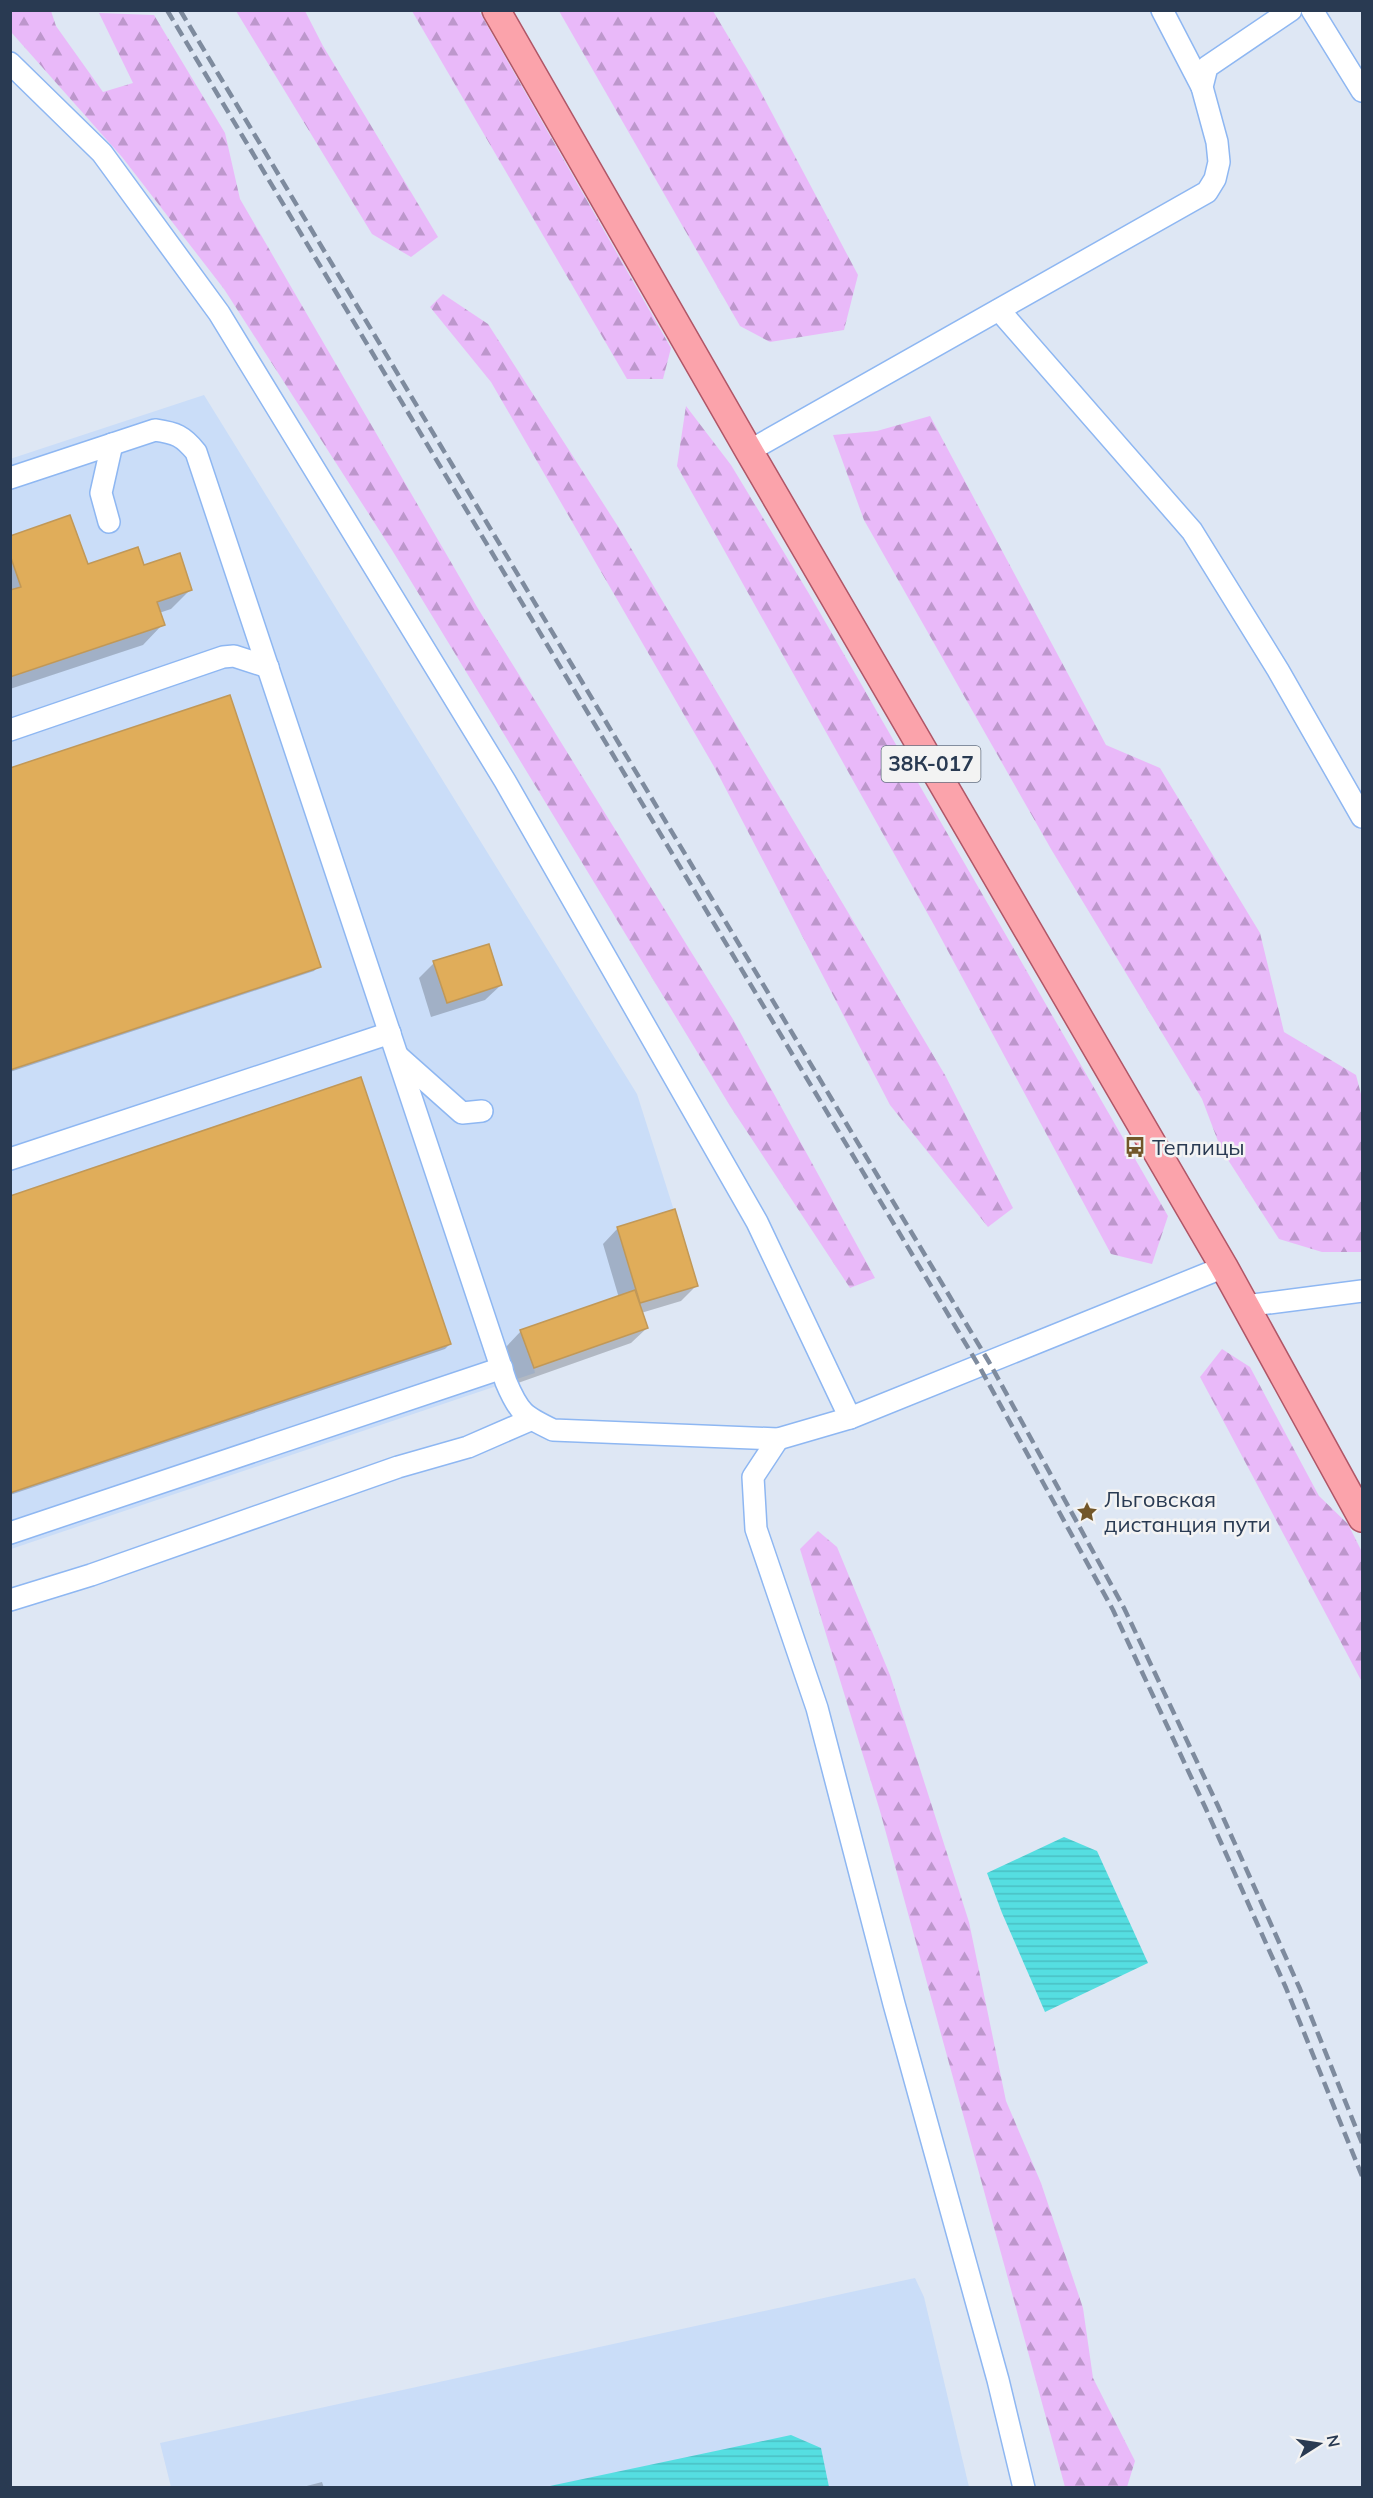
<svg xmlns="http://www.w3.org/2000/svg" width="1373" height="2498" font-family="Mulish,sans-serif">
<defs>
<pattern id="forest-firs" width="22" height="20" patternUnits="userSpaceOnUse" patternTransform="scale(1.5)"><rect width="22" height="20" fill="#e9b9f9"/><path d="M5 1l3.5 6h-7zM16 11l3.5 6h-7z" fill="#bd97cc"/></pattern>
<pattern id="water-rules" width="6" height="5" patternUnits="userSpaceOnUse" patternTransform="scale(1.5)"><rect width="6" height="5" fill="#55dee1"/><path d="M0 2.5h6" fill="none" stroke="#4abfc3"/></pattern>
</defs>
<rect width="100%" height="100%" fill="#dee7f4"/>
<g fill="#caddf8">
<polygon points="204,395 637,1094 698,1286 640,1303 648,1328 534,1368 535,1373 11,1549 10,459"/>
<polygon points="915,2278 924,2297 969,2487 171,2487 160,2443"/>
</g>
<g fill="url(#forest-firs)">
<polygon points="10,11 51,11 56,26 103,92 133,83 99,13 154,15 225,133 240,199 477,607 734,1021 875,1278 850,1288 730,1106 392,550 224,289 122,157 11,32"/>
<polygon points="236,11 305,11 323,46 438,237 411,257 372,234"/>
<polygon points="412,11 479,11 671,348 663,379 627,379"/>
<polygon points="559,11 713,11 756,83 858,275 844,330 770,342 740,326"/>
<polygon points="443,294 488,324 619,528 945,1075 1013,1208 988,1227 890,1105 716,770 491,382 430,307"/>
<polygon points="686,406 731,465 808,592 1168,1216 1152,1264 1111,1254 934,925 677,466"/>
<polygon points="930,416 1106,745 1160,768 1260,933 1284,1032 1356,1075 1362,1098 1362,1252 1322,1252 1279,1239 1221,1149 1202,1099 1051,849 864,520 833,435 877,431"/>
<polygon points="1222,1349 1250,1367 1319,1496 1348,1524 1362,1552 1362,1682 1200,1377"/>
<polygon points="818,1531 837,1547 890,1675 969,1922 1006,2101 1041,2183 1083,2308 1093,2378 1135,2461 1127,2487 1065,2487 880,1811 800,1549"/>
</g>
<g fill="url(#water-rules)">
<polygon points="1064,1837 1097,1851 1148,1963 1045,2012 1002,1913 987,1873"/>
<polygon points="791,2435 821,2448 829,2487 545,2487"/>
</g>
<g fill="#0003">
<polygon points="10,538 87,566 143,567 191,589 171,609 159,613 163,624 143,645 10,689"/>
<polygon points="10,770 319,966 314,971 10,1072"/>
<polygon points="434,963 501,985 485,1000 431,1017 419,978"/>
<polygon points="10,1197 450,1344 445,1349 10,1495"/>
<polygon points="618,1228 697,1285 681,1301 641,1313 647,1328 631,1343 518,1383 506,1347 521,1331 619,1298 603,1244"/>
<polygon points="322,2482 324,2488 299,2488"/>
</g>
<g fill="#e0ad5a" stroke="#c19857" stroke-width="1.5">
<polygon points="70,515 88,564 138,547 144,565 180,553 192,590 157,602 165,625 10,677 10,590 21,587 10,555 10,536"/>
<polygon points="230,695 321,967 10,1070 10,768"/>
<polygon points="489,944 502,985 447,1003 433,961"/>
<polygon points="361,1077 451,1344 10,1493 10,1196"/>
<polygon points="675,1209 698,1286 640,1303 617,1227"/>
<polygon points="635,1290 648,1328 534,1368 520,1330"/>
</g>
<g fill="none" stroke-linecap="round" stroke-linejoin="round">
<defs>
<g id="minor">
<polyline points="1162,10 1202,87"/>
<polyline points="1312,10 1362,91"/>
<polyline points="10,63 102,153 219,313 505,781 757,1222 850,1418"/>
<polyline points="999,310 1192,531 1278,670 1362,817"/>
<polyline points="749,451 1207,192 1215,179 1219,162 1217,142 1202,87 1207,67 1291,10"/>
<path d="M10 478 155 430C176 433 183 436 196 452L506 1382C519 1413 524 1416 553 1430L778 1439 850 1418 1224 1267"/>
<polyline points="109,522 101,493 112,444"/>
<polyline points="10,730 223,657 234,656 268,667"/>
<polyline points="399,1057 462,1113 482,1111"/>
<polyline points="10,1159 390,1033"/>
<polyline points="1245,1306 1362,1291"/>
<polyline points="778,1439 753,1477 756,1529 817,1708 894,2004 998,2380 1024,2488"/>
<polyline points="10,1533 502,1368"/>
<polyline points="10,1600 91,1575 398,1467 468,1447 530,1420"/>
</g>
<polyline id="major" points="496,10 749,451 1224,1267 1362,1518"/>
</defs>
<use href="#minor" stroke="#8eb7f2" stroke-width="24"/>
<use href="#major" stroke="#b05667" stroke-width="30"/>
<use href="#minor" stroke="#fff" stroke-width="21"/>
<use href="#major" stroke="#fba3ab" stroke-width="27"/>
<g stroke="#7e8b9e" stroke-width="4.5" stroke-dasharray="12 6" stroke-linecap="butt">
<polyline points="167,10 979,1366 1113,1610 1206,1809 1286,1988 1362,2176"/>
<polyline points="180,10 989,1362 1124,1608 1218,1806 1300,1989 1362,2143"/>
</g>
</g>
<defs>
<symbol id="bus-bare" viewBox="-9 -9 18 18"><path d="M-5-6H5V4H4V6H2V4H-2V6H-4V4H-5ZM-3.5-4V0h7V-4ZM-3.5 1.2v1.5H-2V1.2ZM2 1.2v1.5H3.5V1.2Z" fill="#725629" stroke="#f3f3f3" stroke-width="2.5" paint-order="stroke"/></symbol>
<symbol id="sight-bare" viewBox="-9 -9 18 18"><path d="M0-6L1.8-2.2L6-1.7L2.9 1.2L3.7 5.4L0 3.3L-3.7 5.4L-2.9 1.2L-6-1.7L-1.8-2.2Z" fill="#725629" stroke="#f3f3f3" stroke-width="2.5" paint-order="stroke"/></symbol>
</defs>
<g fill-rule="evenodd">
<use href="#bus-bare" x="1120" y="1132" width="30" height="30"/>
<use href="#sight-bare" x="1072" y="1497" width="30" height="30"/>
</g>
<g text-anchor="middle" stroke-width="5" stroke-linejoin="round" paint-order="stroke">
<rect fill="#f3f3f3" stroke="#667282" stroke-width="1.5" x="881.5" y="746" width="99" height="36" rx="4.5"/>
<g font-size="21" font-weight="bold" fill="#293a52">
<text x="931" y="771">38К-017</text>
</g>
<g font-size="22" fill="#293a52" stroke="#f3f3f3" text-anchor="start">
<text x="1152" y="1155">Теплицы</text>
<text x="1104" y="1507">Льговская<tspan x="1104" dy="25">дистанция пути</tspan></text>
</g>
</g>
<rect width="1373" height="2498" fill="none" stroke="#293a52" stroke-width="24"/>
<g transform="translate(1319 2444) rotate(78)" stroke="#f3f3f3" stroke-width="4.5" paint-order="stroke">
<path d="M0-4.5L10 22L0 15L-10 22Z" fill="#293a52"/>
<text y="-9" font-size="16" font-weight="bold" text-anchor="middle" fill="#293a52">N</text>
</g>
</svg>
